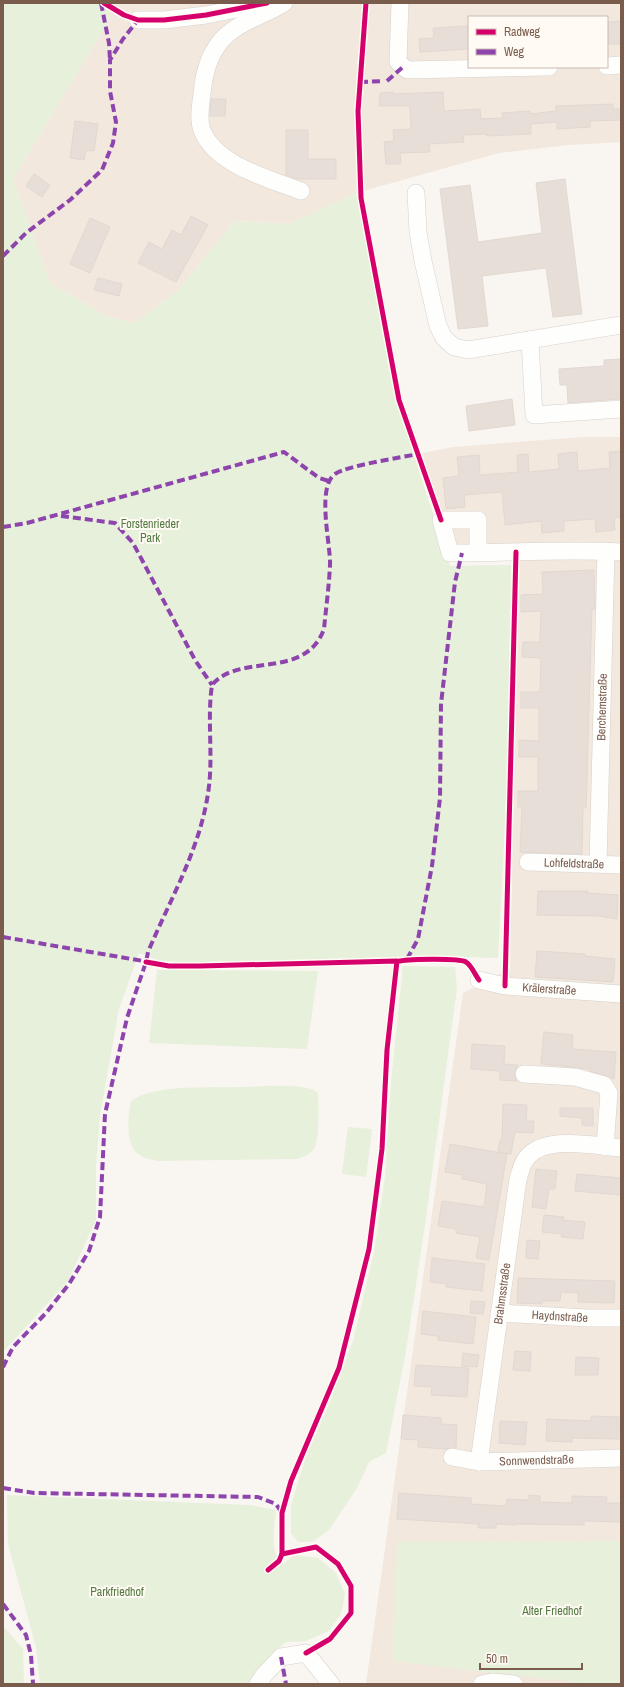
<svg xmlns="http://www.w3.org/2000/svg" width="624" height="1687" font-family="'Archivo Narrow',sans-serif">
<rect width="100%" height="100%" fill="#f9f5f0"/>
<g fill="#f2e8de" fill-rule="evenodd">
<path d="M106 3H621V142L569 145 499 153 356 193 289 224 235 221 179 290 135 323 108 317 50 283 13 179 109 20ZM469 17H607V67H469Z"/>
<polygon points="583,437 621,437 621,1684 366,1684 463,993 510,969 519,560 452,562 441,520 418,454 453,447"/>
</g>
<g fill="#e7f0db">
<polygon points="3,3 106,3 109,20 13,179 50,283 108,317 135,323 179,290 235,221 289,224 356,193 397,403 450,566 511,565 508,764 498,958 423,956 201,963 160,961 139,953 119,1009 100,1115 96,1167 96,1220 68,1281 3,1352"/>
<polygon points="403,966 455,967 457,988 425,1225 406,1351 386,1453 369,1462 357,1488 329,1530 312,1542 298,1542 291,1533 291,1505 306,1456 327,1409 353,1341 374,1252 385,1177 391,1082"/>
<polygon points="157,970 318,971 307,1049 149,1043"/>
<path d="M239 1087C258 1087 305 1082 318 1093 319 1104 319 1137 315 1146 312 1154 304 1156 297 1159L156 1161C152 1159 145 1159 141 1156 124 1147 128 1116 131 1101 155 1084 209 1088 239 1087Z"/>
<polygon points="348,1127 372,1129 366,1177 342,1174"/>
<path d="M7 1495 249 1505 276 1510C275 1527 268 1553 283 1564L294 1555 318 1558 336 1573 345 1594 341 1614 329 1631 306 1641 286 1642 277 1649 254 1684H40L36 1647 8 1544Z"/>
<polygon points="621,1541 621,1684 589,1684 393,1661 397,1542"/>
<polygon points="3,1626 23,1649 24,1684 3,1684"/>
</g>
<g fill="#e6ded7" stroke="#e2d8d2">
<polygon points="621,21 621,44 609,44 608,22"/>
<polygon points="468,26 469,49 420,52 419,39 434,38 433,28"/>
<polygon points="393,92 393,94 443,92 444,111 480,109 481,119 503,118 502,113 530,111 530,114 556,111 556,106 613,104 613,109 621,109 621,120 590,121 590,127 557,129 557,122 531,124 531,134 487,136 487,134 463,135 464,142 429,144 430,152 400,153 401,164 386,164 384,142 394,141 393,130 411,129 410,106 379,106 380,93"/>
<polygon points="211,99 226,99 225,116 210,116"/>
<polygon points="75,121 98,124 94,151 86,150 84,160 70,158"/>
<polygon points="286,130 308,130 308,159 336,159 336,179 296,179 286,175"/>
<polygon points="34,174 50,185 42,197 26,186"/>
<polygon points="565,179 582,314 553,317 546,268 482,276 488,326 458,329 440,189 470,185 478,242 542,233 536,183"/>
<polygon points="191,216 208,225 176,282 138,263 149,242 162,249 172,230 181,235"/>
<polygon points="90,218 110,227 90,273 70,264"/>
<polygon points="98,278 122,284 119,296 94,290"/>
<polygon points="621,359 621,399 568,403 567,385 560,385 559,369 604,366 604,360"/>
<polygon points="512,399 515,425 469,431 466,406"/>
<polygon points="621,451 621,517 614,518 615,530 596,532 595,519 564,521 564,531 542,533 541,521 505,525 502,492 464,495 465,507 446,509 443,478 459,476 457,457 479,455 480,475 518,472 517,455 528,454 529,472 559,469 558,454 577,452 578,471 610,468 609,452"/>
<polygon points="594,570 595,609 592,609 586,808 583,808 582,854 520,852 522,807 518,807 518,791 538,791 538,757 519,757 519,740 539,741 539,708 521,708 521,692 540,692 541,658 522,657 523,642 540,642 541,611 521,612 521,595 543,594 542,572"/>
<polygon points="538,891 588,891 587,893 618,895 617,919 598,916 537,915"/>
<polygon points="537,951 585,954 585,956 615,959 613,982 535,977"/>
<polygon points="544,1032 573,1035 572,1049 616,1052 614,1079 590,1071 590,1069 541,1064"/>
<polygon points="472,1044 505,1046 504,1064 518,1065 514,1073 517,1081 500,1080 500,1071 471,1069"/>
<polygon points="503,1104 527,1105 526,1121 534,1121 533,1133 515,1132 511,1154 498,1152 500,1140 502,1140"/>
<polygon points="560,1108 593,1108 593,1126 582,1125 582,1118 560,1116"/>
<polygon points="450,1144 507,1154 489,1260 476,1258 480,1237 456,1233 456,1229 438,1226 442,1201 484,1207 487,1184 462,1179 463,1175 445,1172"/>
<polygon points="536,1169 557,1171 555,1189 549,1189 546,1209 532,1207"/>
<polygon points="577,1174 621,1178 621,1195 575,1191"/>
<polygon points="544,1215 564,1217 563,1220 585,1222 583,1239 561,1237 562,1234 542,1232"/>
<polygon points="527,1240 540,1241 538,1259 526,1258"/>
<polygon points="432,1258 485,1264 482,1291 446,1287 447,1284 430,1282"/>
<polygon points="518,1278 615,1281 614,1303 578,1302 578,1293 561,1292 560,1301 543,1301 542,1304 517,1303"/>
<polygon points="471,1301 485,1302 483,1314 470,1313"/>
<polygon points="423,1311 476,1317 473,1344 438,1340 438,1336 421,1334"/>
<polygon points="515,1351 531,1352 530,1371 513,1370"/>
<polygon points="463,1353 479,1355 477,1367 462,1366"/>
<polygon points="576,1357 599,1358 598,1375 575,1375"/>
<polygon points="416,1365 469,1368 467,1397 431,1395 432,1387 414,1386"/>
<polygon points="403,1415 441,1418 441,1424 457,1425 456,1448 446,1449 418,1447 418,1440 401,1439"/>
<polygon points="591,1416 619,1417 619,1439 572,1438 572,1442 546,1441 547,1419 591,1421"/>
<polygon points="500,1421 527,1422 525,1445 499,1443"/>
<polygon points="399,1493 471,1498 471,1504 506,1506 507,1499 529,1500 529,1495 540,1496 540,1502 572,1503 572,1496 607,1497 606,1503 621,1503 621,1522 584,1521 584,1525 514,1524 514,1525 496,1524 496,1528 478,1528 479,1524 397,1519"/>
</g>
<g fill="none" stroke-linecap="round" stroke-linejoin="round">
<defs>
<g id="minor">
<path d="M284 3C268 13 248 19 233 30 214 43 206 64 203 85 202 99 197 117 202 130 215 165 270 179 301 191"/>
<polyline points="400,3 398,62 407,70 549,67"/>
<polyline points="138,20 164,20 206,15 267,3"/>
<polyline points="607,66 621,65"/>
<polyline points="416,193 418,232 423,261 438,326 444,338 454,347 468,350 621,325"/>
<polyline points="530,340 534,415 621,409"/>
<path d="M478 553V520H441L450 553C507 553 564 549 621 552"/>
<path id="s1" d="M528 862 621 865"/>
<path id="s2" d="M598 863 606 551"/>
<path id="s3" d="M479 980 505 986 621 994"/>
<polyline points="524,1074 575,1077 604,1085 609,1093 605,1147"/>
<path id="s4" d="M499 1313 587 1318H621"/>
<path id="s5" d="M452 1457 479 1462 621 1458"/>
<path id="s6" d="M479 1462 518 1179C520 1174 521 1167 524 1162 540 1133 594 1146 621 1148"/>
<polyline points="258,1684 264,1675 281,1657 306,1653 331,1684"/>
<polyline points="482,1684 492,1682 514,1684"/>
</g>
</defs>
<use href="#minor" stroke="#d7d1cb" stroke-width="18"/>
<use href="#minor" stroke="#fefefd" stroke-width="17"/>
<g stroke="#8e44ad" stroke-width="4" stroke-dasharray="8 4" stroke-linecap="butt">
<polyline points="101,3 109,43 110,60"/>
<polyline points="387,81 403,67"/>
<polyline points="360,82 383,81"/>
<polyline points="3,256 26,233 70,200 102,170 113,143 116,122 110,91 110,60 123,39 138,20 137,19"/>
<polyline points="61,516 115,523 133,543 195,660 212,685"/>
<polyline points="3,527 27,523 284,452 319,478 329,481"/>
<polyline points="3,937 149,962"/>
<polyline points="407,959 418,939 432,866 440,798 441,704 455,582 462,553"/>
<path d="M3 1367 13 1347 46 1313 69 1284 89 1251 100 1217 105 1114 127 1018 146 962 148 952C171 897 202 846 209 786 213 753 207 718 212 685 239 652 305 681 324 629 326 608 329 587 330 565 331 546 316 487 335 474 349 465 399 458 418 454"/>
<polyline points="3,1488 34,1493 258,1497 276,1504 282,1513"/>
<polyline points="3,1604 26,1635 31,1655 33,1684"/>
<polyline points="281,1657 286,1684"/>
</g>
<defs>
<g id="cycleway">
<polyline points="104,3 124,15 138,20 164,20 206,15 267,3"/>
<polyline points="366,3 358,111 361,198 399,400 441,520"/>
<path d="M400 961C410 959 459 958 466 962 472 966 475 975 479 980"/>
<polyline points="146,962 169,966 200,966 397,961 387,1050 382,1149 369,1249 339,1368 291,1481 282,1513 282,1554"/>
<polyline points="505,986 516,552"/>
<polyline points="268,1570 279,1561 282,1554 316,1547 338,1564 351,1586 351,1613 330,1639 306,1653"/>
</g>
</defs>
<use href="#cycleway" stroke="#fffaf3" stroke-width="8"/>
<use href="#cycleway" stroke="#d6006c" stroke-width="5"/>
</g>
<g text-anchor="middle" stroke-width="4" stroke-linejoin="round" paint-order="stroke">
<g font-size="12" fill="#537a41" stroke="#fffaf3">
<text x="150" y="528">Forstenrieder<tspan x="150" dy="14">Park</tspan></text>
<text x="117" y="1596">Parkfriedhof</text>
<text x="552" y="1615">Alter Friedhof</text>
</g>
<g font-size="12" fill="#7a5c4d" stroke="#fffaf3">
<text dy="4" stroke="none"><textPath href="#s2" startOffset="156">Berchemstraße</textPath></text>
<text dy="4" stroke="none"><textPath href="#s1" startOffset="46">Lohfeldstraße</textPath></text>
<text dy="4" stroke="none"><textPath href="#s3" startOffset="71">Krälerstraße</textPath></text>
<text dy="4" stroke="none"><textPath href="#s6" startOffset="170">Brahmsstraße</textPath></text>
<text dy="4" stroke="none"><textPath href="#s4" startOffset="61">Haydnstraße</textPath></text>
<text dy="4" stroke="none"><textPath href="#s5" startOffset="85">Sonnwendstraße</textPath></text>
</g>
</g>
<rect width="624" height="1687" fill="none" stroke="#7a5c4d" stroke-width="8"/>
<rect x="468" y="16" width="140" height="52" fill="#fffaf3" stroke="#cabbb1"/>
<rect x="476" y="29" width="20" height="6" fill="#d6006c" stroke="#cabbb1"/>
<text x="504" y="36" font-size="12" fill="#7a5c4d">Radweg</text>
<rect x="476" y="49" width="20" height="6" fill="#8e44ad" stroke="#cabbb1"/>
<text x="504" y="56" font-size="12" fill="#7a5c4d">Weg</text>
<path d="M480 1663v6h102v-6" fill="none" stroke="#7a5c4d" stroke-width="2"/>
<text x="486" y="1663" font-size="12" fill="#7a5c4d" stroke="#fffaf3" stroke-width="3" paint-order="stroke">50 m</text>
</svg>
